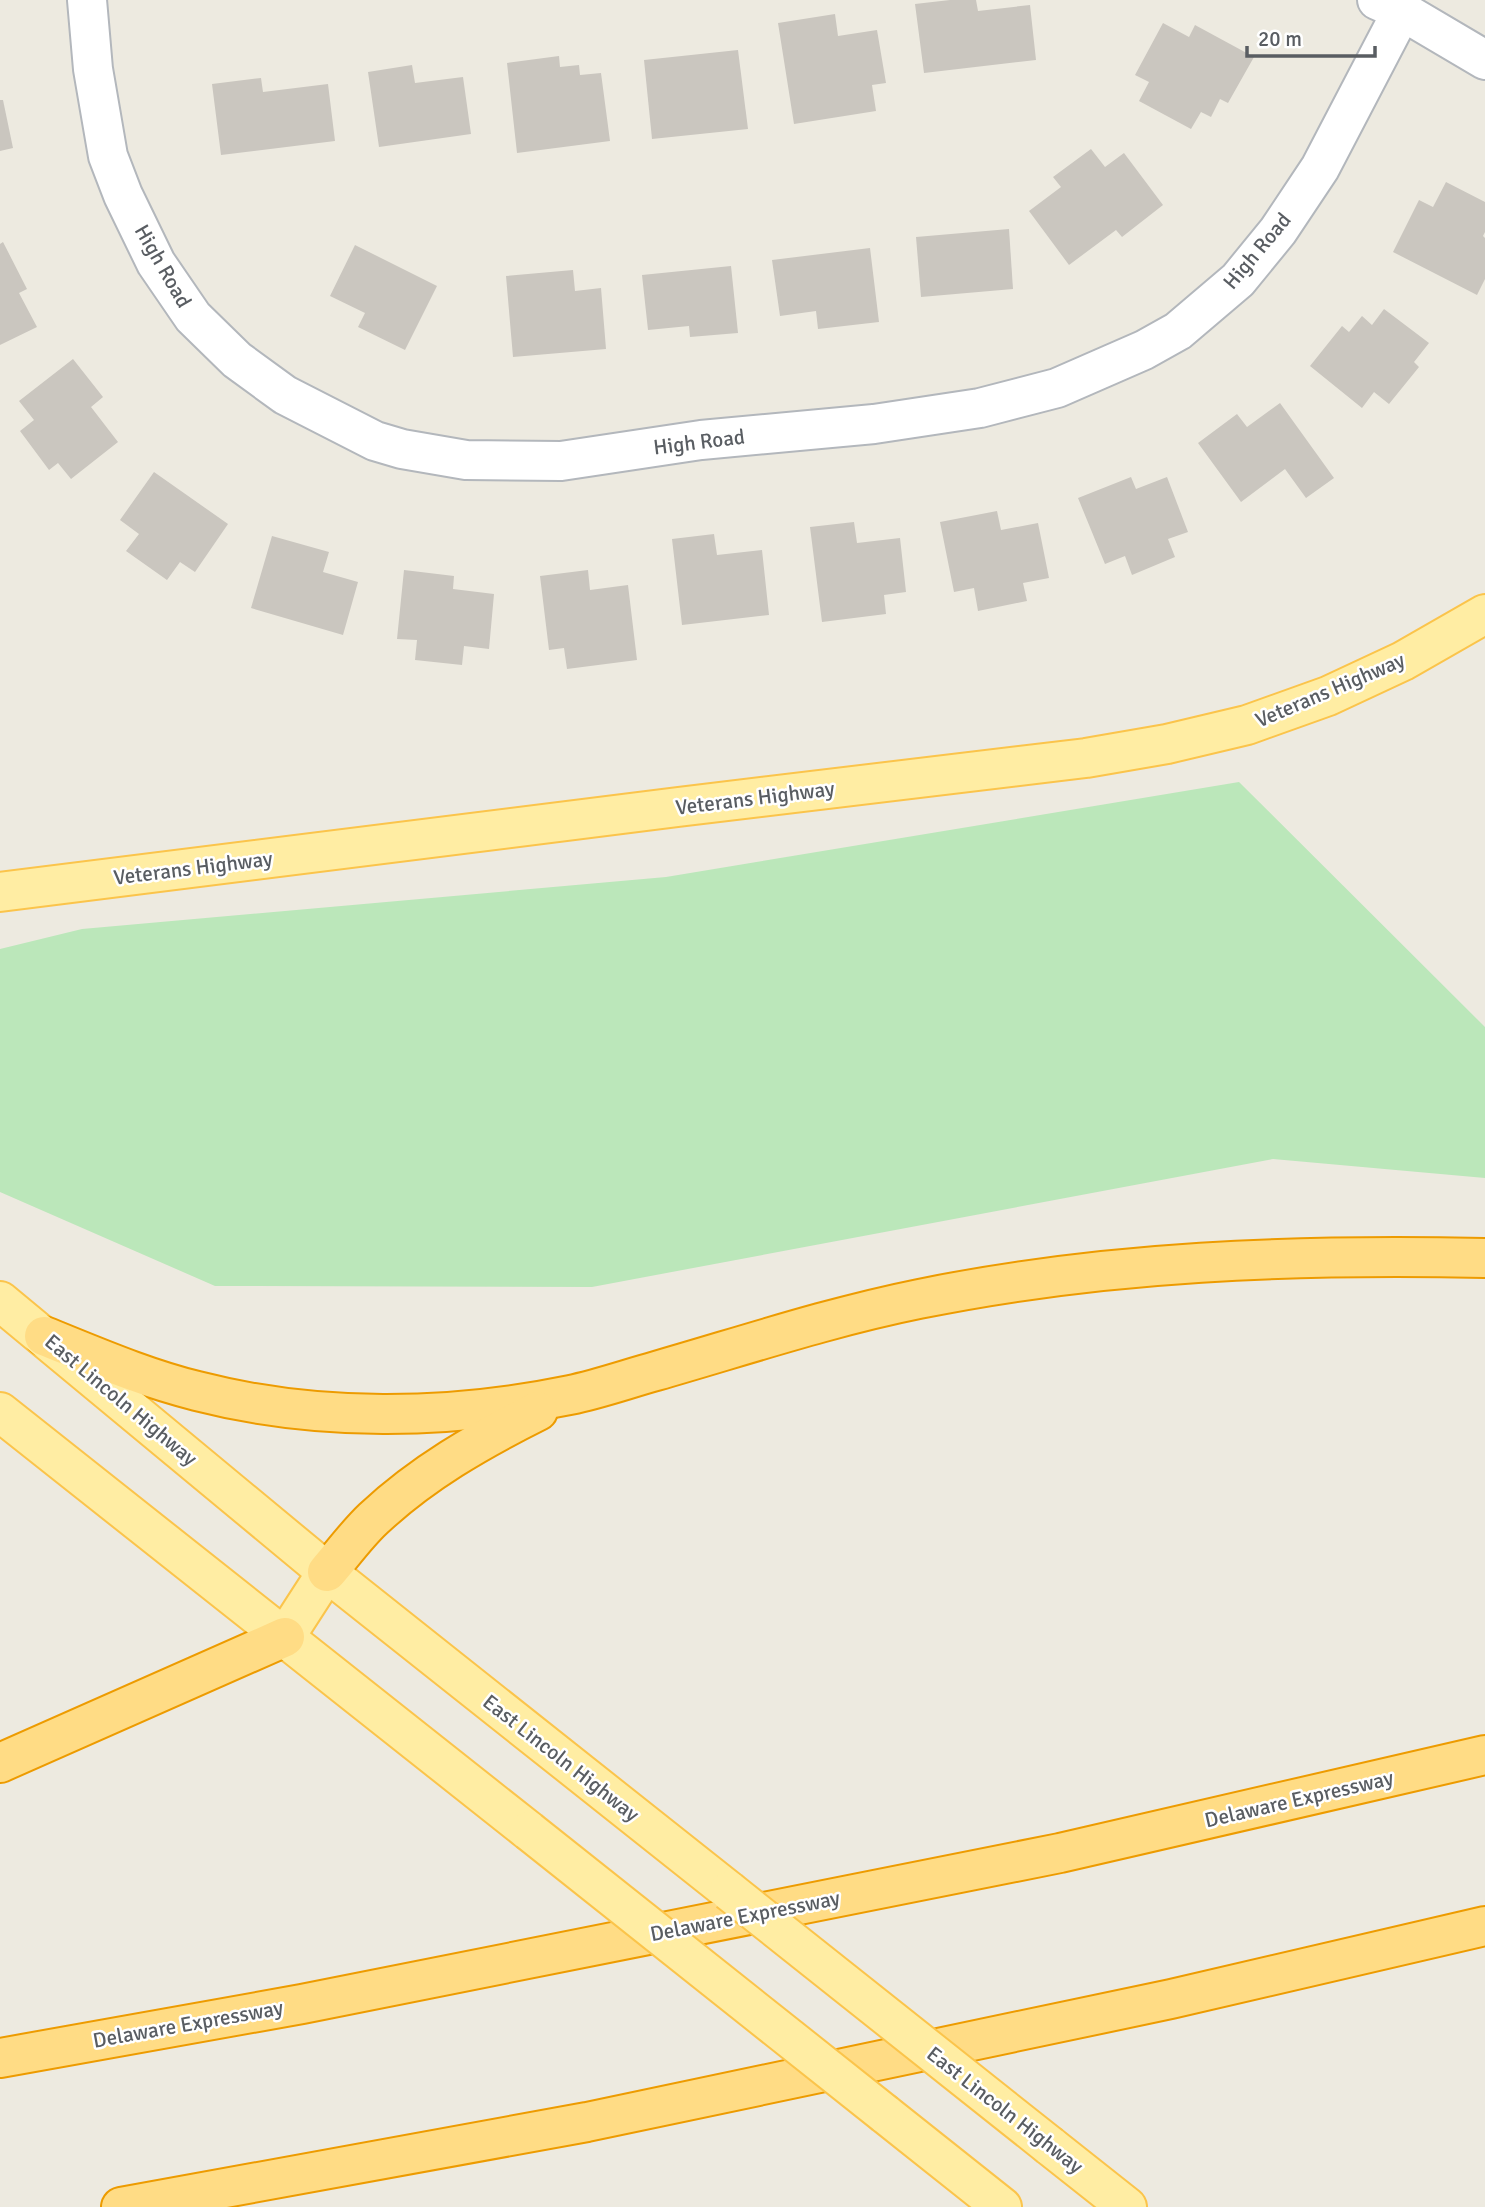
<svg xmlns="http://www.w3.org/2000/svg" width="1485" height="2207" font-family="Signika,sans-serif">
<rect width="100%" height="100%" fill="#edeae0"/>
<polygon fill="#bbe7ba" points="1239,782 1485,1027 1485,1178 1273,1159 592,1287 215,1286 0,1192 0,949 82,929 666,877"/>
<g fill="#cac6bf">
<polygon points="950,0 976,0 978,11 1030,5 1036,60 924,73 915,4"/>
<polygon points="835,14 838,36 877,30 886,83 872,85 876,111 794,124 778,23"/>
<polygon points="1163,23 1189,37 1195,25 1254,57 1228,103 1220,99 1211,117 1201,112 1191,129 1139,101 1149,82 1135,75"/>
<polygon points="738,50 748,129 652,139 644,60"/>
<polygon points="559,56 560,67 579,65 580,75 601,73 610,141 517,153 507,63"/>
<polygon points="412,65 415,83 463,77 471,134 379,147 368,72"/>
<polygon points="261,78 263,92 328,84 335,141 221,155 212,84"/>
<polygon points="0,100 3,100 13,148 0,151"/>
<polygon points="1091,149 1105,167 1124,153 1163,205 1122,237 1116,230 1069,265 1029,211 1061,187 1053,177"/>
<polygon points="1446,182 1485,202 1485,232 1483,236 1485,238 1485,279 1477,295 1393,252 1419,200 1433,207"/>
<polygon points="1009,229 1013,289 921,297 916,237"/>
<polygon points="3,242 27,289 19,293 37,327 0,345 0,244"/>
<polygon points="355,245 437,286 405,350 358,327 365,313 330,296"/>
<polygon points="870,248 879,322 818,329 816,311 780,316 772,260"/>
<polygon points="731,266 738,333 690,337 689,326 648,330 642,275"/>
<polygon points="573,270 575,291 601,288 606,349 513,357 506,276"/>
<polygon points="1384,309 1429,343 1414,362 1419,367 1389,404 1374,392 1362,408 1310,366 1342,326 1349,332 1362,316 1372,325"/>
<polygon points="73,359 103,397 91,407 118,442 71,479 58,463 49,470 20,431 34,420 19,401"/>
<polygon points="1280,403 1334,478 1306,498 1285,469 1241,502 1198,443 1237,414 1247,427"/>
<polygon points="154,472 228,524 195,572 180,562 167,580 126,551 139,534 120,520"/>
<polygon points="1131,477 1136,489 1167,477 1188,532 1168,539 1175,557 1132,575 1125,556 1105,564 1078,498"/>
<polygon points="997,511 1001,530 1038,523 1049,578 1023,583 1027,601 978,611 974,588 954,592 940,522"/>
<polygon points="854,522 857,543 900,538 906,592 884,595 886,614 822,622 810,527"/>
<polygon points="714,534 717,555 762,550 769,615 682,625 672,539"/>
<polygon points="272,536 329,552 323,572 358,582 343,635 251,608"/>
<polygon points="404,570 454,576 453,589 494,594 489,649 464,646 462,665 415,660 417,640 397,639"/>
<polygon points="588,570 590,590 628,585 637,660 567,669 564,648 549,650 540,576"/>
</g>
<g fill="none" stroke-linecap="round" stroke-linejoin="round">
<defs>
<g id="minor">
<polyline points="87,0 93,69 108,156 123,195 156,263 193,317 237,360 285,395 375,441 402,449 466,460 561,461 701,440 874,424 980,408 1057,388 1144,350 1178,331 1238,280 1278,231 1320,168 1402,11"/>
<polyline points="1377,0 1402,11 1485,60"/>
</g>
<g id="major">
<polyline points="0,892 678,807 1086,758 1167,744 1247,725 1328,696 1403,661 1485,614"/>
<polyline points="0,1301 327,1572 729,1891"/>
<polyline points="0,1412 529,1831"/>
<polyline points="285,1637 327,1572"/>
<polyline points="885,2114 1002,2207"/>
<polyline points="1050,2146 1127,2207"/>
</g>
<g id="highway">
<path d="M44 1336C94 1356 144 1378 197 1391 318 1422 448 1420 570 1395 599 1389 627 1379 656 1371 743 1346 830 1317 919 1299 1105 1261 1296 1254 1485 1258"/>
<path d="M327 1572C342 1555 356 1535 373 1519 422 1473 478 1441 538 1411"/>
<polyline points="0,1763 285,1637"/>
<polyline points="0,2058 302,2004 1060,1853 1485,1755"/>
<polyline points="121,2207 587,2122 1171,1999 1485,1926"/>
</g>
</defs>
<use href="#minor" stroke="#b3b7bc" stroke-width="42"/>
<use href="#major" stroke="#fbc44b" stroke-width="42"/>
<use href="#highway" stroke="#ed9b00" stroke-width="42"/>
<use href="#minor" stroke="#fff" stroke-width="38"/>
<use href="#major" stroke="#ffeda3" stroke-width="38"/>
<use href="#highway" stroke="#ffdc85" stroke-width="38"/>
<defs>
<g id="major-bridge">
<polyline points="529,1831 885,2114"/>
<polyline points="729,1891 1050,2146"/>
</g>
</defs>
<use href="#major-bridge" stroke="#fbc44b" stroke-width="42" stroke-linecap="butt"/>
<use href="#major-bridge" stroke="#ffeda3" stroke-width="38"/>
</g>
<g text-anchor="middle" stroke-width="5" stroke-linejoin="round" paint-order="stroke">
<g font-size="21" fill="#595d62" stroke="#fff">
<text transform="translate(1257 251) rotate(-50)" y="7">High Road</text>
<text transform="translate(163 266) rotate(60)" y="7">High Road</text>
<text transform="translate(699 442) rotate(-7)" y="7">High Road</text>
<text transform="translate(1330 690) rotate(-23)" y="7">Veterans Highway</text>
<text transform="translate(755 798) rotate(-7)" y="7">Veterans Highway</text>
<text transform="translate(193 868) rotate(-7)" y="7">Veterans Highway</text>
<text transform="translate(121 1400) rotate(40)" y="7">East Lincoln Highway</text>
<text transform="translate(561 1758) rotate(38)" y="7">East Lincoln Highway</text>
<text transform="translate(1299 1799) rotate(-13)" y="7">Delaware Expressway</text>
<text transform="translate(745 1916) rotate(-11)" y="7">Delaware Expressway</text>
<text transform="translate(188 2024) rotate(-10)" y="7">Delaware Expressway</text>
<text transform="translate(1005 2110) rotate(38)" y="7">East Lincoln Highway</text>
</g>
</g>
<path d="M1247 46v10h128v-10" fill="none" stroke="#595d62" stroke-width="3.5"/>
<text x="1258" y="46" font-size="21" fill="#595d62" stroke="#ffffff" stroke-width="5" paint-order="stroke">20 m</text>
</svg>
